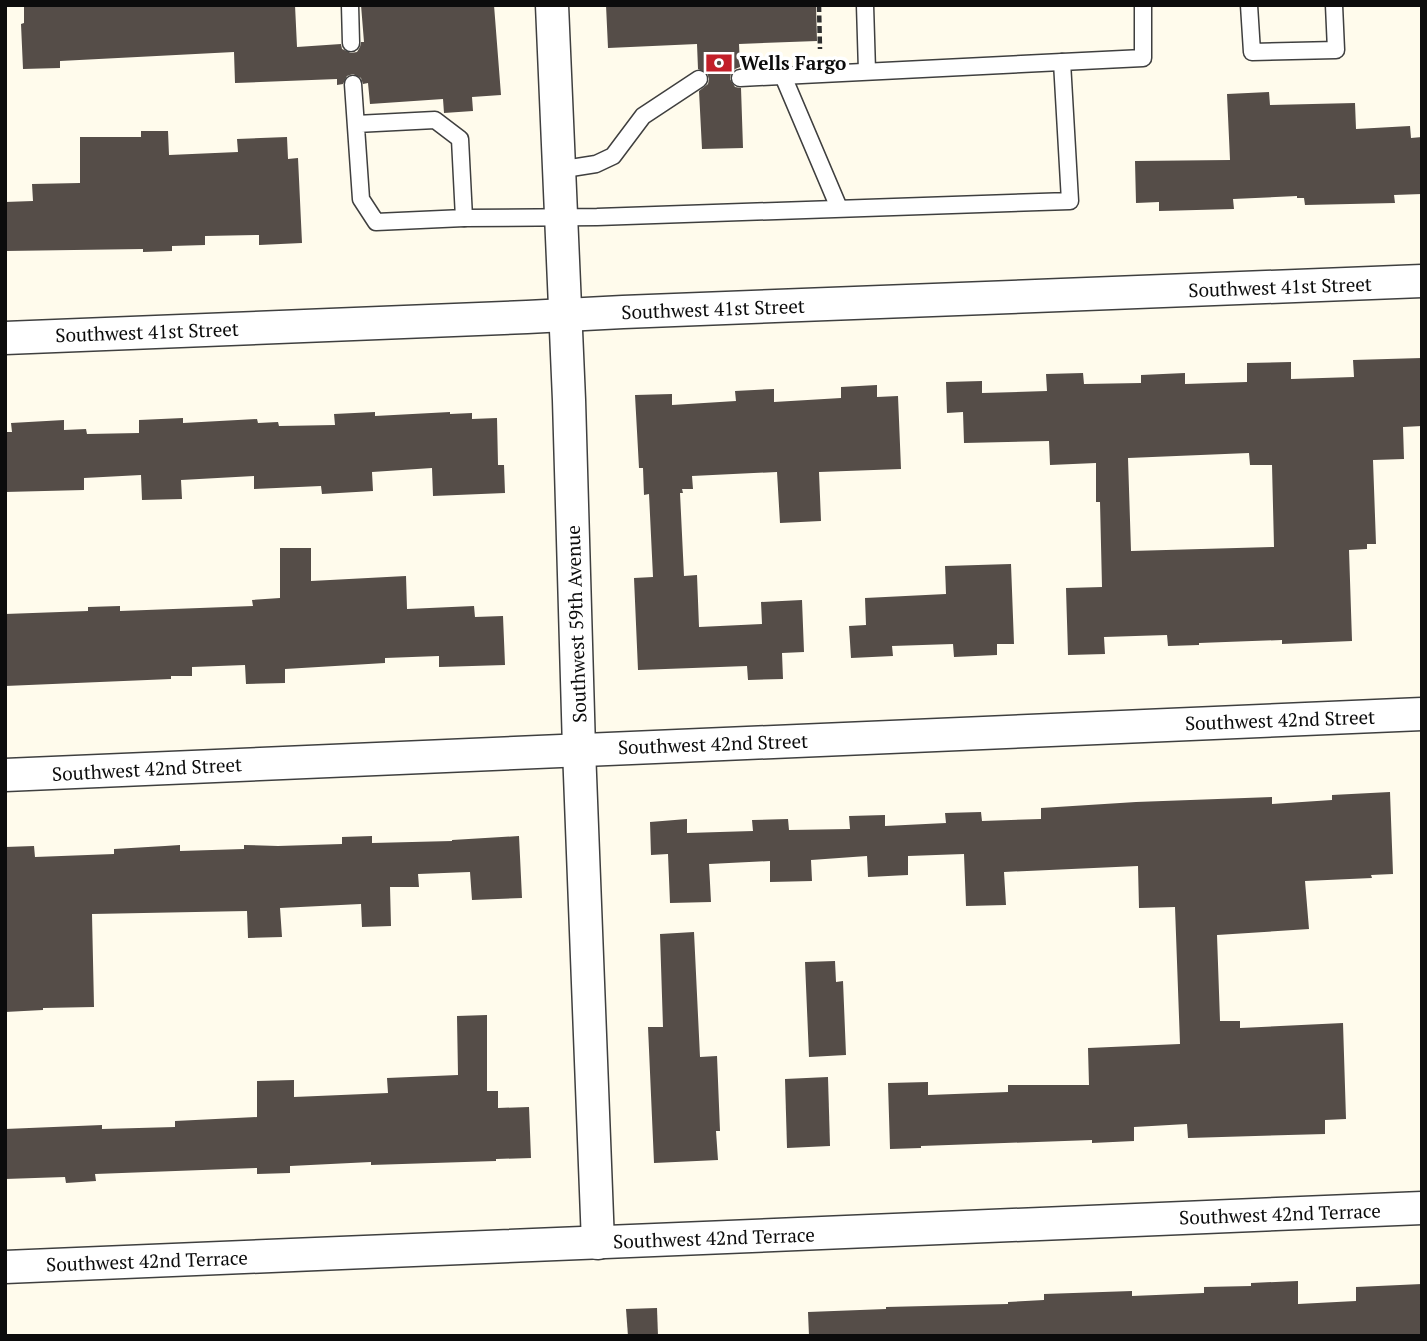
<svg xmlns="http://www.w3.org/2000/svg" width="1427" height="1341" font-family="'PT Serif',serif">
<rect width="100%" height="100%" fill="#fffbec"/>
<g fill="#554d48" fill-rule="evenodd">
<polygon points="60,5 295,5 297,47 341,44 342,49 351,53 357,52 360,47 361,42 364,42 361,5 494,5 501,95 472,97 473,111 444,113 443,99 370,104 368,83 363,84 361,78 353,74 347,76 343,84 337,85 337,79 235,83 234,52 60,61 60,68 23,69 21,24 24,23 24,7"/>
<polygon points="606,5 816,5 817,41 739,44 740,67 735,69 731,73 730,79 735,87 741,88 743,148 702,149 699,91 708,84 709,79 707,73 698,69 697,44 608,48"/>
<polygon points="1269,92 1270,105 1355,103 1356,129 1410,126 1411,138 1422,137 1422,194 1394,195 1395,203 1305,205 1304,198 1297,198 1297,196 1233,199 1234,209 1159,211 1159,202 1136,203 1135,161 1230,160 1227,94"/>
<polygon points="141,131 168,131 169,155 238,152 237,139 287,137 288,159 298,158 302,243 259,245 259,235 205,236 205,245 172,246 172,251 143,252 143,249 5,251 5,202 33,201 32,184 80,183 80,137 141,137"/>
<path d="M1422 358V426L1403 427 1404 459 1373 460 1376 544H1367V549L1349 550 1352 641 1282 644V640L1199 643V645L1168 646 1167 635 1104 637 1105 654 1068 655 1066 588 1102 587 1100 502H1096V463L1050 465 1049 441 964 443 963 412 947 413 946 382 982 381V393L1047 391 1046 374 1083 373 1084 384 1141 383V375L1185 373V384L1247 382V363L1291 362V379L1354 377 1353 360ZM1249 453 1250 465H1272L1274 547 1131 551 1128 458Z"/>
<polygon points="877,385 877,397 898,396 901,469 819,472 821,521 780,523 777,472 692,476 693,489 682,489 683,493 680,493 684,576 697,575 699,627 762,624 761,602 802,600 804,652 782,653 783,679 748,680 747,666 638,670 634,578 653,577 649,494 644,495 643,468 639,468 635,395 672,394 672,405 736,401 735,391 774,389 774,402 841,398 841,387"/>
<polygon points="375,412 375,416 450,412 450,414 472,413 472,419 497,418 498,465 504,465 505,493 433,496 432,468 372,472 373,491 322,494 321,486 254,489 254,476 181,480 182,499 142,500 141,475 84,478 84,490 5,492 5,432 12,432 11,423 64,420 64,430 86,429 87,434 139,433 139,420 183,418 183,423 257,419 258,423 278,422 279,426 335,425 334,414"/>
<polygon points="280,548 311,548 311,581 406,576 407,609 474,606 475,617 503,616 505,665 439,667 439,656 385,658 385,663 285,669 285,683 246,684 245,665 192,667 192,676 171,676 171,679 5,686 5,614 88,611 88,607 120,606 120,611 253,606 252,600 280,598"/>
<polygon points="1011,564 1014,644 997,644 997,655 954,657 953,644 892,646 893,656 851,658 849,626 866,625 865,598 946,594 945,566"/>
<polygon points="1390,792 1393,874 1371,875 1372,878 1305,881 1309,929 1217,935 1220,1021 1240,1021 1240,1028 1343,1023 1346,1119 1325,1120 1325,1134 1188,1138 1187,1124 1134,1127 1134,1141 1092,1143 1092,1140 921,1146 921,1148 890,1149 888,1083 928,1082 928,1095 1008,1092 1008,1085 1089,1085 1088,1048 1180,1044 1175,907 1139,908 1138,866 1004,872 1006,905 966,906 964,854 908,856 908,875 868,877 867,856 811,860 812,881 770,882 770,861 709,864 711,902 670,903 668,854 651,855 650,822 687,819 687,833 753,831 752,820 788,819 789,830 850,829 849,816 885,815 885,826 946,823 945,813 981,812 982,821 1041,819 1041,808 1136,802 1272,797 1272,804 1332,800 1332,795"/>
<polygon points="372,836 372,843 452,841 452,840 519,836 522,898 472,900 470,872 418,874 419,887 390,887 391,926 362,927 361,904 280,908 282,937 248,938 247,911 92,914 94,1007 43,1008 43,1010 5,1012 5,847 34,846 35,857 114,854 114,849 165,846 180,845 180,851 244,849 244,845 278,846 342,844 342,837"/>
<polygon points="694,932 700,1057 717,1056 720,1131 716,1131 718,1160 654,1163 648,1027 663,1027 660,934"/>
<polygon points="835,961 836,982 843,981 846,1055 809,1057 805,962"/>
<polygon points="487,1015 487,1091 498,1091 498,1108 529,1107 531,1158 496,1159 496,1161 371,1165 371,1162 290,1166 290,1173 257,1174 257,1168 95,1174 96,1181 66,1183 65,1177 5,1179 5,1129 102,1125 102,1129 175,1127 175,1121 257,1117 257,1081 294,1080 294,1097 388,1093 387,1078 458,1075 457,1016"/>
<polygon points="828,1077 830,1146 787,1148 785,1079"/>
<polygon points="1298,1281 1298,1304 1356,1301 1356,1287 1422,1284 1422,1336 809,1336 808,1312 886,1309 886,1307 1008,1304 1008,1302 1044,1300 1044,1294 1132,1291 1132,1296 1204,1293 1204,1287 1251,1286 1251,1283"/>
<polygon points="657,1308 658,1336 628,1336 626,1309"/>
</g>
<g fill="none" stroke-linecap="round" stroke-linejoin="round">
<defs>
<g id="service">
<polyline points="350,5 351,43"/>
<polyline points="865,5 867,71"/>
<polyline points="1249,5 1252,52 1336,50 1334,5"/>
<polyline points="783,76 839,208"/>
<polyline points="740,78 1143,58 1143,5"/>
<polyline points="353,84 361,199 376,222 464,218 460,139 435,120 356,124"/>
<polyline points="558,170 596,164 613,156 643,116 699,79"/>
<polyline points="464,218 597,217 1070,201 1062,62"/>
</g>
<g id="minor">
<polyline points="552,5 569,400 579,749 598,1243"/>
<polyline points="5,338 527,317 623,312 1422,281"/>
<polyline points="5,775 1422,714"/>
<polyline points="5,1267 1422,1208"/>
</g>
</defs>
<use href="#service" stroke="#3f3f3f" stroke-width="19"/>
<use href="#minor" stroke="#3f3f3f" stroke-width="35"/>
<polyline stroke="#2e2e2e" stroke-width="4.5" stroke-dasharray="7 3.5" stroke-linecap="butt" points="819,5 820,49"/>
<use href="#service" stroke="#fff" stroke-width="16"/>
<use href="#minor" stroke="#fff" stroke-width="32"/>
</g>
<defs>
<symbol id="bank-bare" viewBox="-9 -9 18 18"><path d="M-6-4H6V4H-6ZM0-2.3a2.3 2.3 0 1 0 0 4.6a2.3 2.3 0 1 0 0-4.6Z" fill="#c21f28" stroke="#fff" stroke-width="2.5" paint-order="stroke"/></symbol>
</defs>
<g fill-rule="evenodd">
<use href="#bank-bare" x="700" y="44" width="38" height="38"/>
</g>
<g text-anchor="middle" stroke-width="7" stroke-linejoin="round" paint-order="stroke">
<g font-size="19" font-weight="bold" fill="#0c0c0c" stroke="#fff" text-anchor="start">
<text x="740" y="70">Wells Fargo</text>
</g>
<g font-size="19" fill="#0c0c0c" stroke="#fff">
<text transform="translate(1280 287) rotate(-2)" y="7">Southwest 41st Street</text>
<text transform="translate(713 309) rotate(-2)" y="7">Southwest 41st Street</text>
<text transform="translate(147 332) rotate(-2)" y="7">Southwest 41st Street</text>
<text transform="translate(576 624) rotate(-92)" y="7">Southwest 59th Avenue</text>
<text transform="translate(1280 720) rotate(-2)" y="7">Southwest 42nd Street</text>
<text transform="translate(713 744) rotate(-2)" y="7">Southwest 42nd Street</text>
<text transform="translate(147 769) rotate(-3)" y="7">Southwest 42nd Street</text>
<text transform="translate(1280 1214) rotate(-2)" y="7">Southwest 42nd Terrace</text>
<text transform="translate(714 1238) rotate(-2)" y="7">Southwest 42nd Terrace</text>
<text transform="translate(147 1261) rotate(-2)" y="7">Southwest 42nd Terrace</text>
</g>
</g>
<rect width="1427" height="1341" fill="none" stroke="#0c0c0c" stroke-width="14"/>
</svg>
